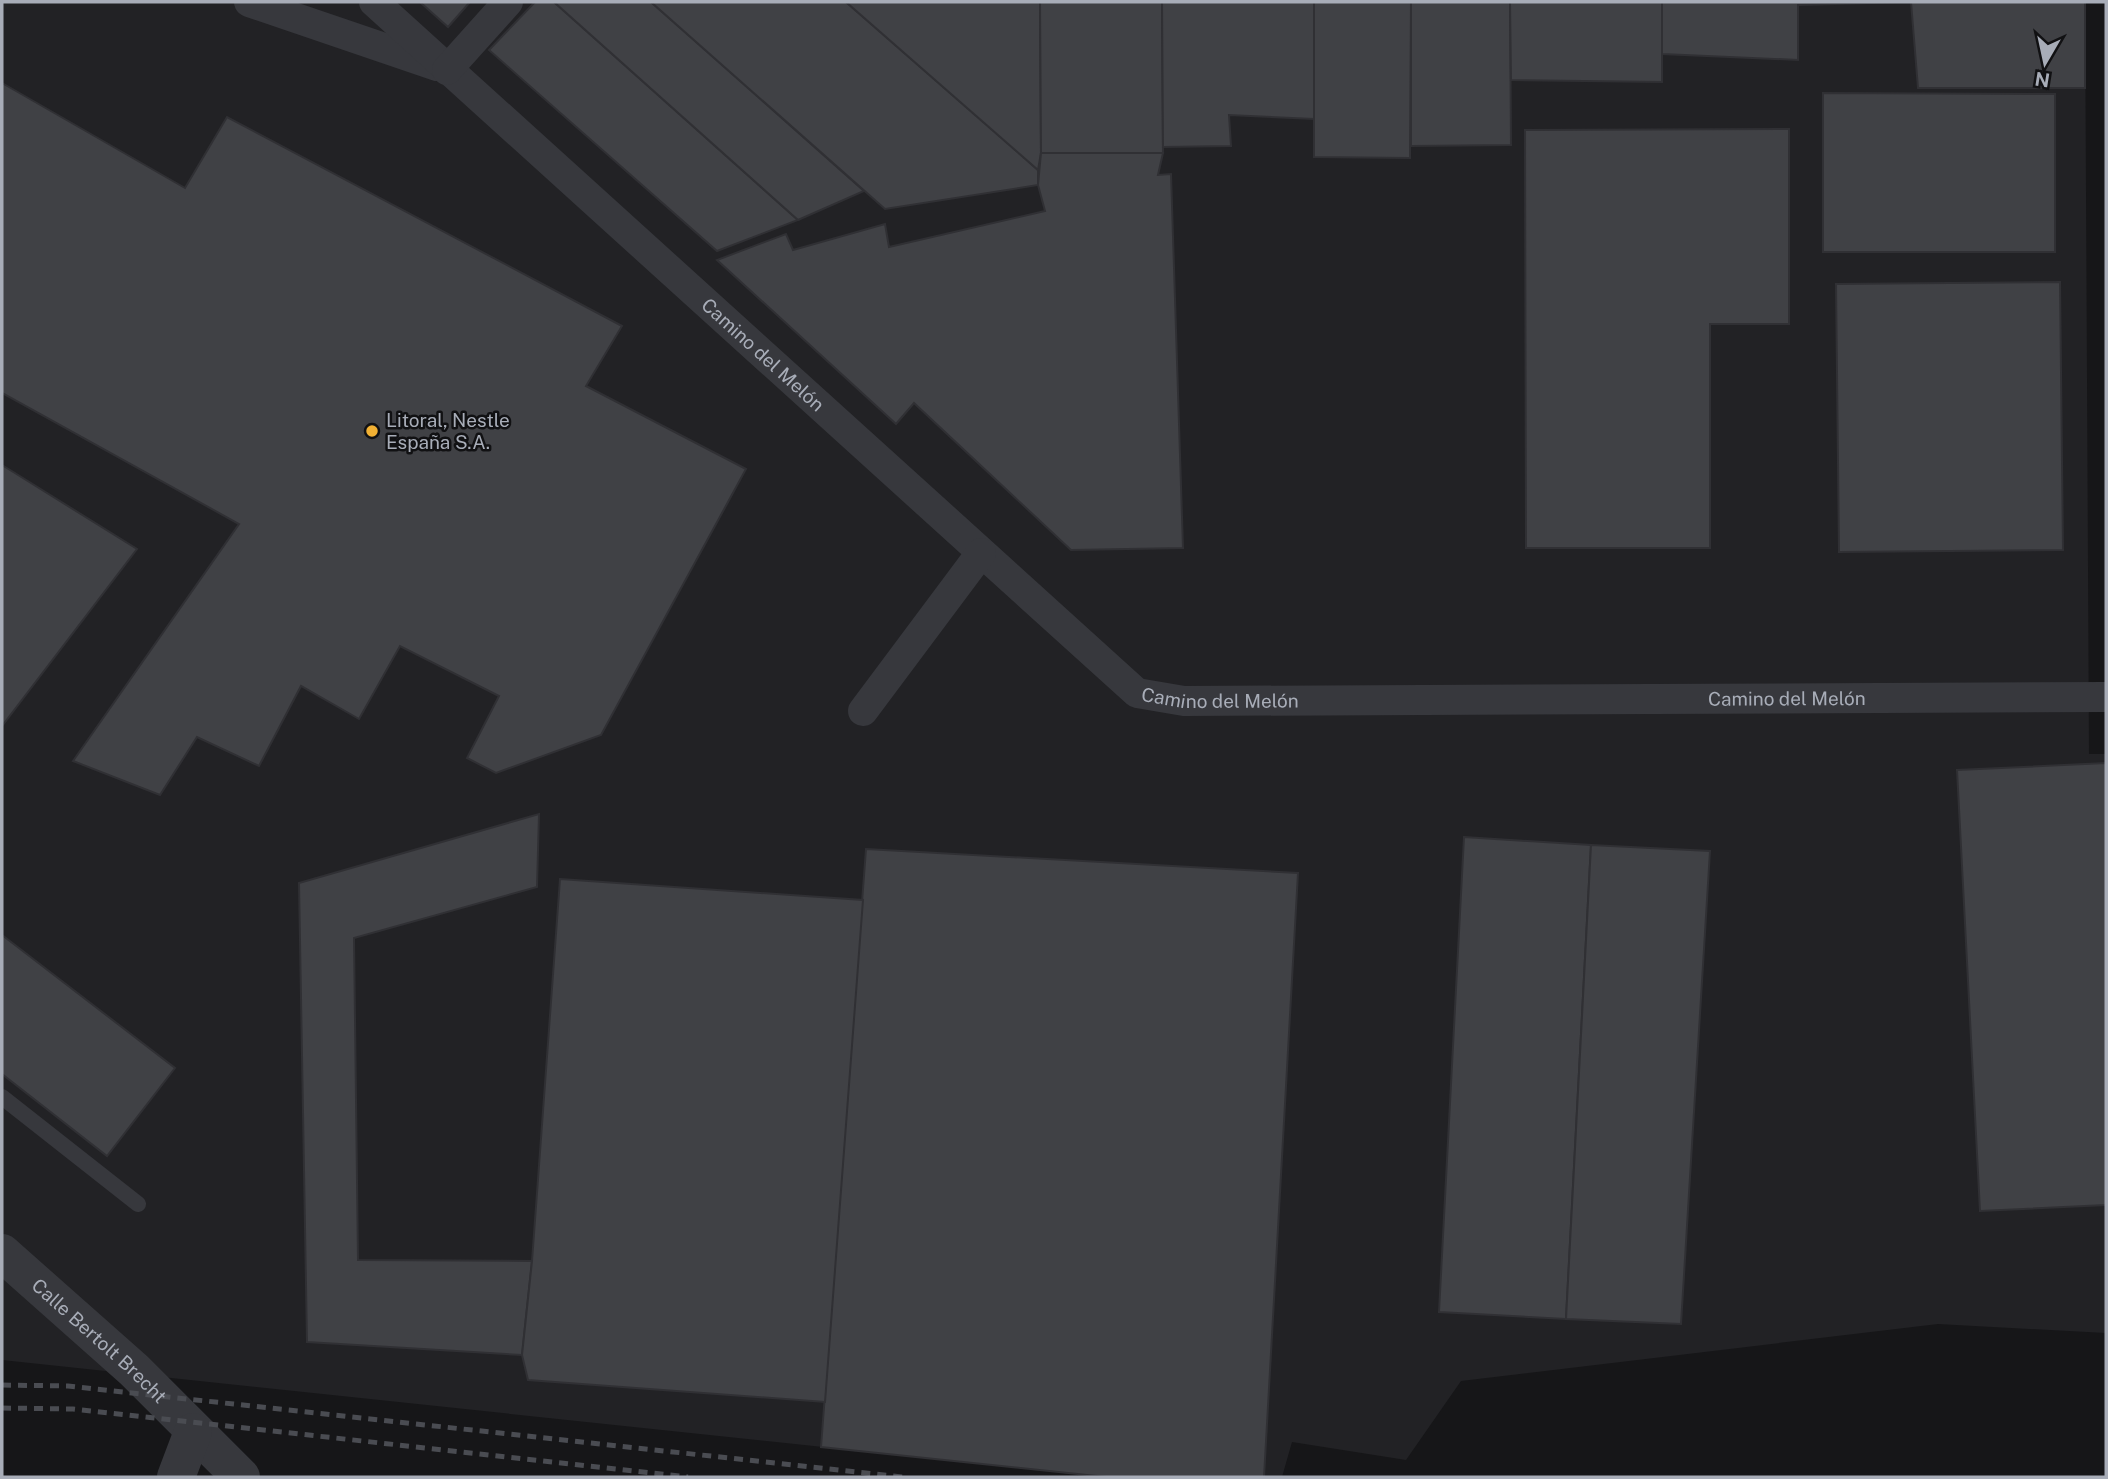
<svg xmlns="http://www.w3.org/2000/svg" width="2108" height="1479" font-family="'Public Sans',sans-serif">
<rect width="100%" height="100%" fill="#161618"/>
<polygon fill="#222225" points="2,2 2085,2 2089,754 2106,754 2106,1333 1938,1324 1461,1381 1406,1460 1292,1442 1282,1477 1106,1477 2,1360"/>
<g fill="#404145" stroke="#303034" stroke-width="2">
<polygon points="420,2 470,2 448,27"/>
<polygon points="535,2 554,2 798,220 717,251 489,50"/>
<polygon points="554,2 651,2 864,191 798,220"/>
<polygon points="651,2 846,2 1038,170 1038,185 885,209"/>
<polygon points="846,2 1040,2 1041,153 1038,170"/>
<polygon points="1040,2 1162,2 1163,153 1041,153"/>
<polygon points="1162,2 1314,2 1314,119 1229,115 1231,146 1163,147"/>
<polygon points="1314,2 1411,2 1410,158 1314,157"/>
<polygon points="1411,2 1510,2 1511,145 1411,146"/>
<polygon points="1510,2 1662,2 1662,82 1511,80"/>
<polygon points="1662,2 2085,2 2085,88 1918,88 1911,2 1798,5 1798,60 1662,54"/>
<polygon points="2,83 185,188 227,117 622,326 586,386 746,469 601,735 496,773 467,758 499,696 400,646 359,719 301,686 259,766 197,737 160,795 73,761 239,524 2,393"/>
<polygon points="1823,93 2055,94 2055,252 1823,252"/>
<polygon points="1789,129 1789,324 1710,324 1710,548 1526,548 1525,130"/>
<polygon points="1041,153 1163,153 1158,175 1171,174 1183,548 1071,550 914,403 896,424 717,260 786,234 793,250 885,224 889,247 1045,211 1038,185"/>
<polygon points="2060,282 2063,550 1839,552 1836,284"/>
<polygon points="2,465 137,549 2,726"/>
<polygon points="2106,763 2106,1205 1980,1211 1957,770"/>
<polygon points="539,814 537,887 354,938 358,1260 532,1261 522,1355 307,1342 299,883"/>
<polygon points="1464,837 1591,845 1566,1319 1439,1312"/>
<polygon points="1591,845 1710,851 1681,1324 1566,1319"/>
<polygon points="866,849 1298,873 1264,1477 1106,1477 821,1447"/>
<polygon points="560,879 863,900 825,1402 528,1380 522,1355 532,1261"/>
<polygon points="2,935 175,1068 107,1156 2,1074"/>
</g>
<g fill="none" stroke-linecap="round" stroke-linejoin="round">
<polyline stroke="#37383d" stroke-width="16" points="2,1097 138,1204"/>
<g stroke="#37383d" stroke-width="30">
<polyline points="249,2 437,66"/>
<path id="s1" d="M374 2 1137 693 1184 701 2106 697"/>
<polyline points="447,70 508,2"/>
<polyline points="863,711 981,553"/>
</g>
<g stroke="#37383d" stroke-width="38">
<path id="s2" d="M2 1253 134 1370 241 1477"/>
<polyline points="176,1477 193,1432"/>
</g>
<g stroke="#4a4c52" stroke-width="5" stroke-dasharray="9 7" stroke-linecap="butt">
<polyline points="2,1385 68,1386 903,1477"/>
<polyline points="2,1408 73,1409 688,1477"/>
</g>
</g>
<circle fill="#f2b134" stroke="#111113" stroke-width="2.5" cx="372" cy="431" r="7"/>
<g text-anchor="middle" stroke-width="5" stroke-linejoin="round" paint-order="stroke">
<g font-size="19" fill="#a8adb8" stroke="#111113">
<text dy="7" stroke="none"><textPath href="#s1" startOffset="525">Camino del Melón</textPath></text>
<text dy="7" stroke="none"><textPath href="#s1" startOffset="1113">Camino del Melón</textPath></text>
<text dy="7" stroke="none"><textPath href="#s1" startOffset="1680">Camino del Melón</textPath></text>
<text dy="7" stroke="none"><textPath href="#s2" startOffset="131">Calle Bertolt Brecht</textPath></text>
</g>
<g font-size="19" fill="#a8adb8" stroke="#111113" text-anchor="start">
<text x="386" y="427">Litoral, Nestle<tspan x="386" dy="22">España S.A.</tspan></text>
</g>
</g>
<rect width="2108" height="1479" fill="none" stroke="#a8adb8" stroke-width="7"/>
<g transform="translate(2045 63) rotate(189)" stroke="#111113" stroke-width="5" paint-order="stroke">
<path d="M0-5L12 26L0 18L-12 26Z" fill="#a8adb8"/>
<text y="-10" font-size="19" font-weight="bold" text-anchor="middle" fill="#a8adb8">N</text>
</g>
</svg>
